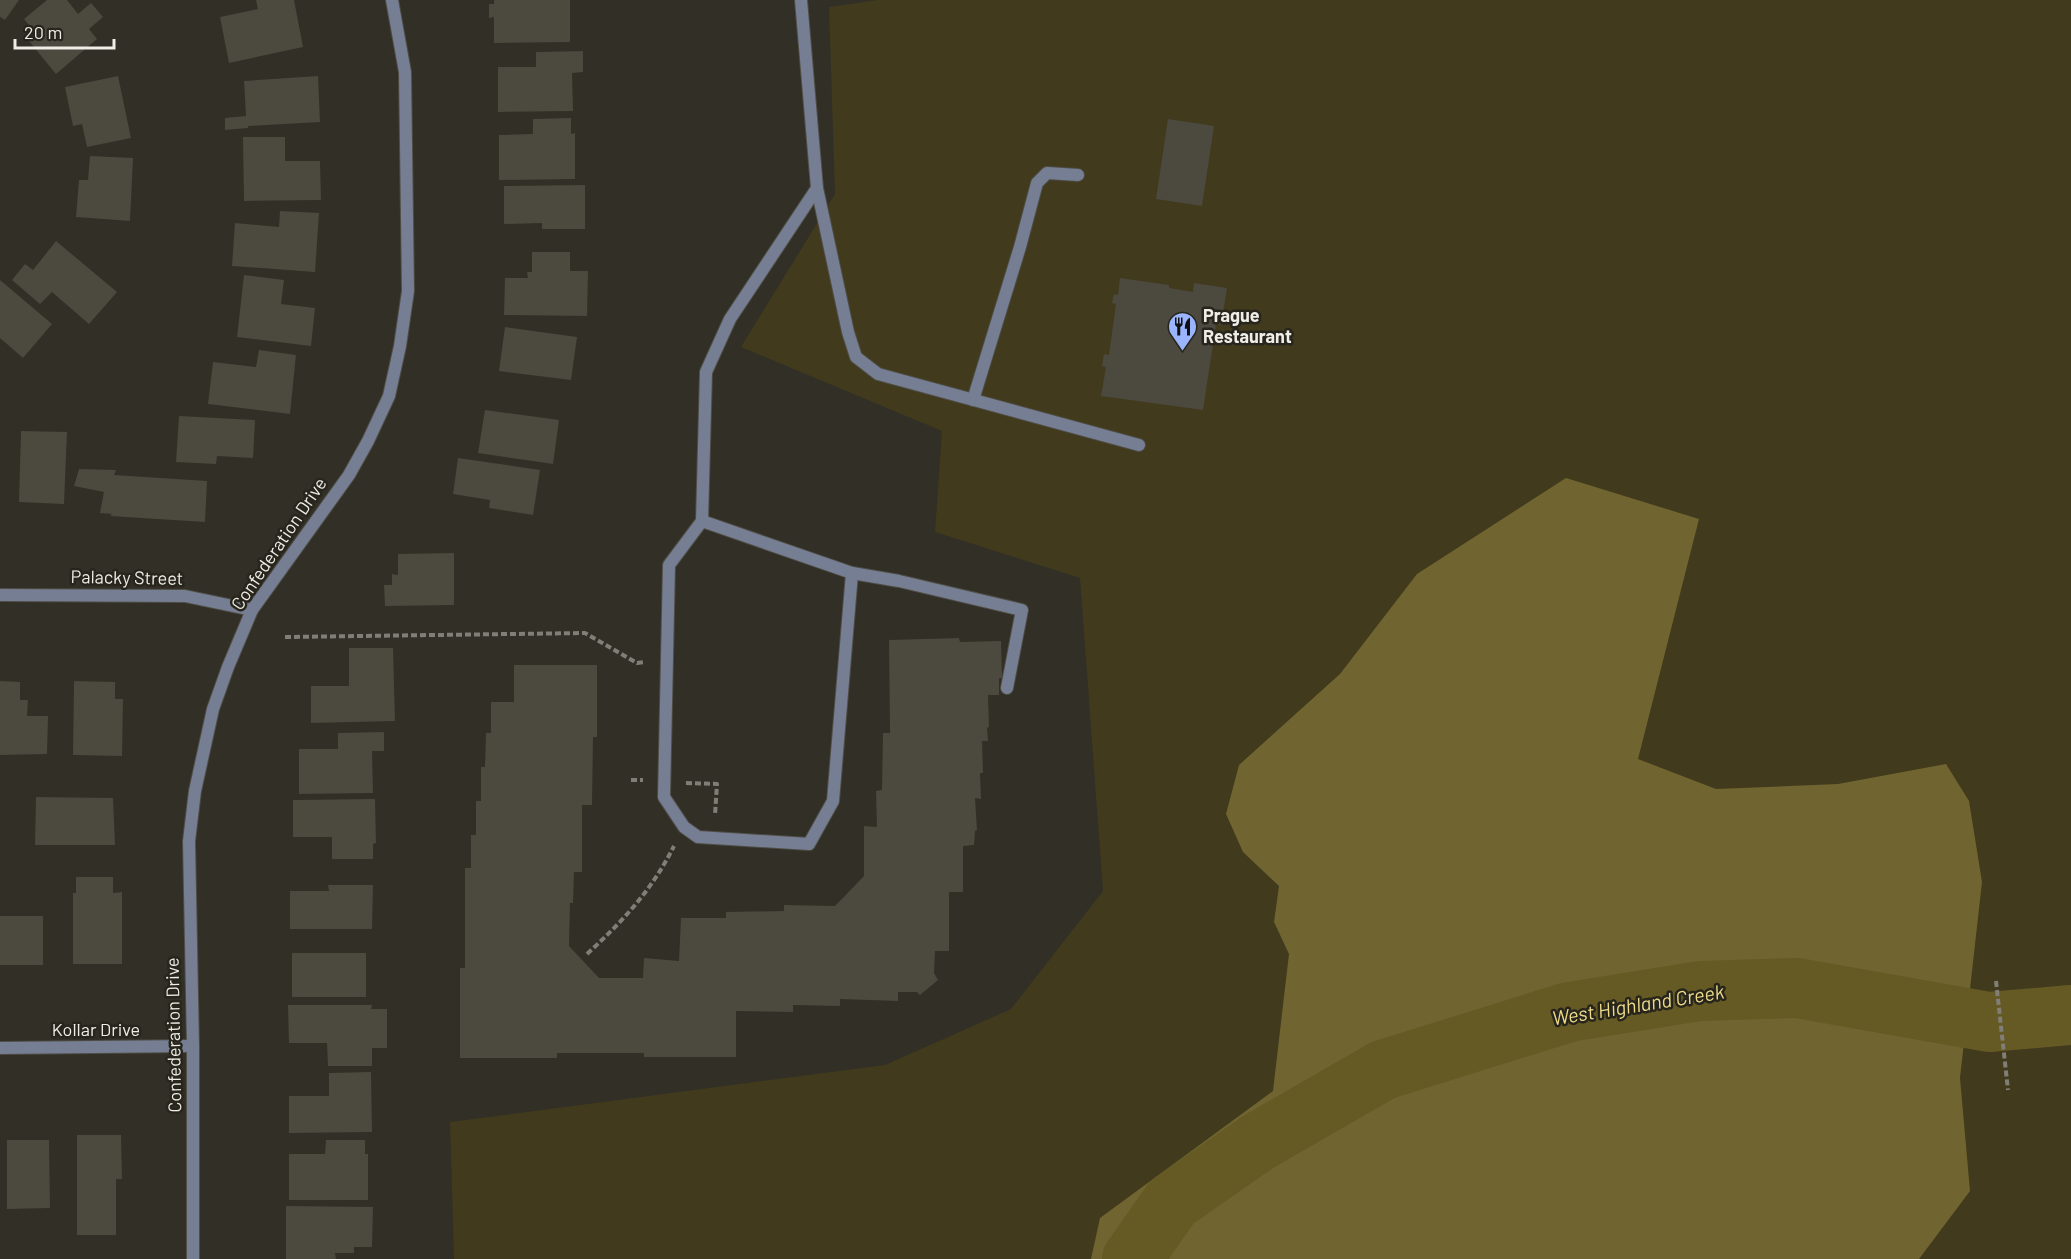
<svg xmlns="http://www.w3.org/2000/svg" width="2071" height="1259" font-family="Barlow,sans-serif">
<rect width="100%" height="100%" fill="#312f26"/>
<polygon fill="#413a1d" points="878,0 2071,0 2071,1259 454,1259 450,1122 885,1065 1011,1009 1103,891 1080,578 935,532 942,431 741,347 835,194 829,7"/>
<polygon fill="#706530" points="1566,478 1699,519 1638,759 1716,789 1838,784 1946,764 1969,801 1982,882 1960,1078 1970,1191 1919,1259 1091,1259 1100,1218 1273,1091 1289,954 1274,922 1279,886 1243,852 1226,814 1239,765 1340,674 1417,574"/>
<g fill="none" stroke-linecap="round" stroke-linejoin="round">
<polyline stroke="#655924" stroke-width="60" points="1132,1259 1172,1202 1258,1142 1383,1070 1569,1012 1700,991 1797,988 1989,1022 2071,1015"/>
</g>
<g fill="#4c493f">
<polygon points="0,0 19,0 5,20 0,17"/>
<polygon points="47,0 67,0 78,14 91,3 103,17 89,29 97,39 56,74 29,41 36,34 24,19"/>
<polygon points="256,0 294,0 303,47 229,63 220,17 258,9"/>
<polygon points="494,0 570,0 570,42 494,43 494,17 489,18 489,4 494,4"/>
<polygon points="583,51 583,72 572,73 573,111 498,112 498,67 536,67 536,52"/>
<polygon points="118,76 131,138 87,147 82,124 73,126 65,87"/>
<polygon points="318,76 320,122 248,126 248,128 225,130 225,118 246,116 244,81"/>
<polygon points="571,118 571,134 575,133 575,179 499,180 499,135 533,134 533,119"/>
<polygon points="1168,119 1214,126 1202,206 1156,199"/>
<polygon points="243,137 285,137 285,161 320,161 321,200 244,201"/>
<polygon points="90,156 133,158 130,221 76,217 79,180 88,180"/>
<polygon points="585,185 585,229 542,229 542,223 504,224 504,186"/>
<polygon points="280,211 319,213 315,272 232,266 235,223 279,227"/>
<polygon points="56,241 117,292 89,324 52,292 40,304 12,280 25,264 33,270"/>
<polygon points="532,252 570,252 570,271 588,271 587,316 504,315 505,278 528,278 527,272 532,272"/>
<polygon points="244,275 284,280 281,304 315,308 311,346 237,337"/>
<polygon points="1120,278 1169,285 1169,288 1193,292 1194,283 1227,288 1221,325 1216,324 1203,410 1101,396 1106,367 1102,366 1104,354 1109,355 1116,304 1112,303 1114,294 1118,295"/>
<polygon points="0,280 52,324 23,358 0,338"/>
<polygon points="505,327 577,337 571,380 499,371"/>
<polygon points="259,350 296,355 290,414 208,404 213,362 256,367"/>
<polygon points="485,410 559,420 553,464 478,453"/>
<polygon points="179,416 255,420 253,458 217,456 216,464 176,462"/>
<polygon points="21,431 67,432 64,504 19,502"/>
<polygon points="458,458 540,470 533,515 489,508 490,500 453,494"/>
<polygon points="79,469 116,470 114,475 207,481 205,522 110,516 112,514 100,513 104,492 74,486"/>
<polygon points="454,553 454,605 385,606 384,585 392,585 392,574 398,575 398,554"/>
<polygon points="959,638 960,642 1001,641 1002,678 999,678 999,695 988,695 989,727 987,728 988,741 982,741 983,773 980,773 981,799 975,798 977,830 975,831 974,845 963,846 963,892 949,892 949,951 935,951 934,973 938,980 920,995 917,992 898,992 898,1001 840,999 840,1006 793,1005 793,1012 736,1011 736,1057 644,1057 644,1053 557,1053 557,1058 460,1058 460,968 465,968 465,868 471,868 471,835 476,835 476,801 481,801 481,767 485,767 486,733 491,733 491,702 514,702 514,665 597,665 597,737 593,737 592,805 582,805 582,872 574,872 573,903 570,903 569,946 599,978 643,978 644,958 679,961 681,918 726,918 726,912 784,911 784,905 835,906 864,876 864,826 877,827 876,791 882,790 883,733 890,733 889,640"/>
<polygon points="349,648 393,648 395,721 311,723 311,686 349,686"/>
<polygon points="0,681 20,682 20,700 28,700 27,716 48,716 47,754 0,755"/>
<polygon points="74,681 115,682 115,699 123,699 122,756 73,755"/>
<polygon points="384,732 384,751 372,751 373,793 299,794 299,749 338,749 338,733"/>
<polygon points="36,797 113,798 115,845 35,845"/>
<polygon points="375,799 376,843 373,844 373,859 332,859 332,837 293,837 293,800"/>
<polygon points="76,877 113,877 113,893 122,892 122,964 73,964 73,893 76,893"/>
<polygon points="328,885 373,885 372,929 290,929 290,891 329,891"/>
<rect x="0" y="916" width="43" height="49"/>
<rect x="292" y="953" width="74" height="44"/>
<polygon points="288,1005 372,1005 371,1009 387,1009 387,1048 372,1048 372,1066 328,1066 327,1043 289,1043"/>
<polygon points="371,1072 372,1132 289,1133 289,1096 329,1096 329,1073"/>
<polygon points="77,1135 121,1135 122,1179 116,1179 116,1235 77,1235"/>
<polygon points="7,1140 49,1140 50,1208 7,1209"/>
<polygon points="326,1140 365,1140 365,1154 368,1154 368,1200 289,1200 289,1154 325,1154"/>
<polygon points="286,1206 373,1207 372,1247 354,1247 354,1253 335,1253 336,1259 286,1259"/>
</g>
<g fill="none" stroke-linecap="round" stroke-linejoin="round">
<defs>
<g id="lane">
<polyline points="817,188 848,332 856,357 878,374 1139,445"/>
<polyline points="973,400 1020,247 1037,183 1047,173 1078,175"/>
<polyline points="702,521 852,573 833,801 809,844 698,837 684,827 664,797 669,565 702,521 706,372 730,319 817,188 801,0"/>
<polyline points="852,573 899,581 1022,610 1007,688"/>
</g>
<g id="street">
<polyline points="0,595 185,596 252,610"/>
<polyline points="0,1048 193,1046"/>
<polyline points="193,1259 193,1046 189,841 195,791 213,709 228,667 252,610 349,475 368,441 389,396 400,346 408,291 405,72 392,0"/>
</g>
</defs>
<use href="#lane" stroke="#4f4d45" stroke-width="14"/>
<use href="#street" stroke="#4f4d45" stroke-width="14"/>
<g stroke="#807e76" stroke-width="4" stroke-dasharray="6 3" stroke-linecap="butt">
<polyline points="285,637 585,633 637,663 645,662"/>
<polyline points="631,780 643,780"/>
<polyline points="686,783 717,784 715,815"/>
<path d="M587 954C623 921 652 890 674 846"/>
<polyline points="1996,981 2008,1090"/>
</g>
<use href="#lane" stroke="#757e92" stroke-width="12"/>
<use href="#street" stroke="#757e92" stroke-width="12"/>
</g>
<defs>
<symbol id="restaurant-pin" viewBox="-11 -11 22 30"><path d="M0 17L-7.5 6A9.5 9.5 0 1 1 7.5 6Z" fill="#9ab5fd" stroke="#27251c"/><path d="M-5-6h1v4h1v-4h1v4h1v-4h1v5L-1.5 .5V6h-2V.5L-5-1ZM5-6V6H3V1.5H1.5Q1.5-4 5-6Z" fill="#111"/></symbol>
</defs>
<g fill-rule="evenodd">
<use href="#restaurant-pin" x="1166" y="310" width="33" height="45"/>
</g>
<g text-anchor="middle" stroke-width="5" stroke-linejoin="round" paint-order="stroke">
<g font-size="18" font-weight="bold" fill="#eeede6" stroke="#27251c" text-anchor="start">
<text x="1203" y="322">Prague<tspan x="1203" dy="21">Restaurant</tspan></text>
</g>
<g font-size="18" fill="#eeede6" stroke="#27251c">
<text transform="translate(279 544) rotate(-56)" y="6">Confederation Drive</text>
<text transform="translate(127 578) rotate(1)" y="6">Palacky Street</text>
<text x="96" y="1036">Kollar Drive</text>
<text transform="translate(174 1035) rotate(-91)" y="6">Confederation Drive</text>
</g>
<g font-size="20" font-style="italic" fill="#ecda88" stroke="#27251c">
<text transform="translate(1638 1005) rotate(-9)" y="7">West Highland Creek</text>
</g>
</g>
<path d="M15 39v9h99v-9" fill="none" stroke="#eeede6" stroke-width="3"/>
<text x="24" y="39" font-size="18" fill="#eeede6" stroke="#27251c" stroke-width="4.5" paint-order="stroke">20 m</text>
</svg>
